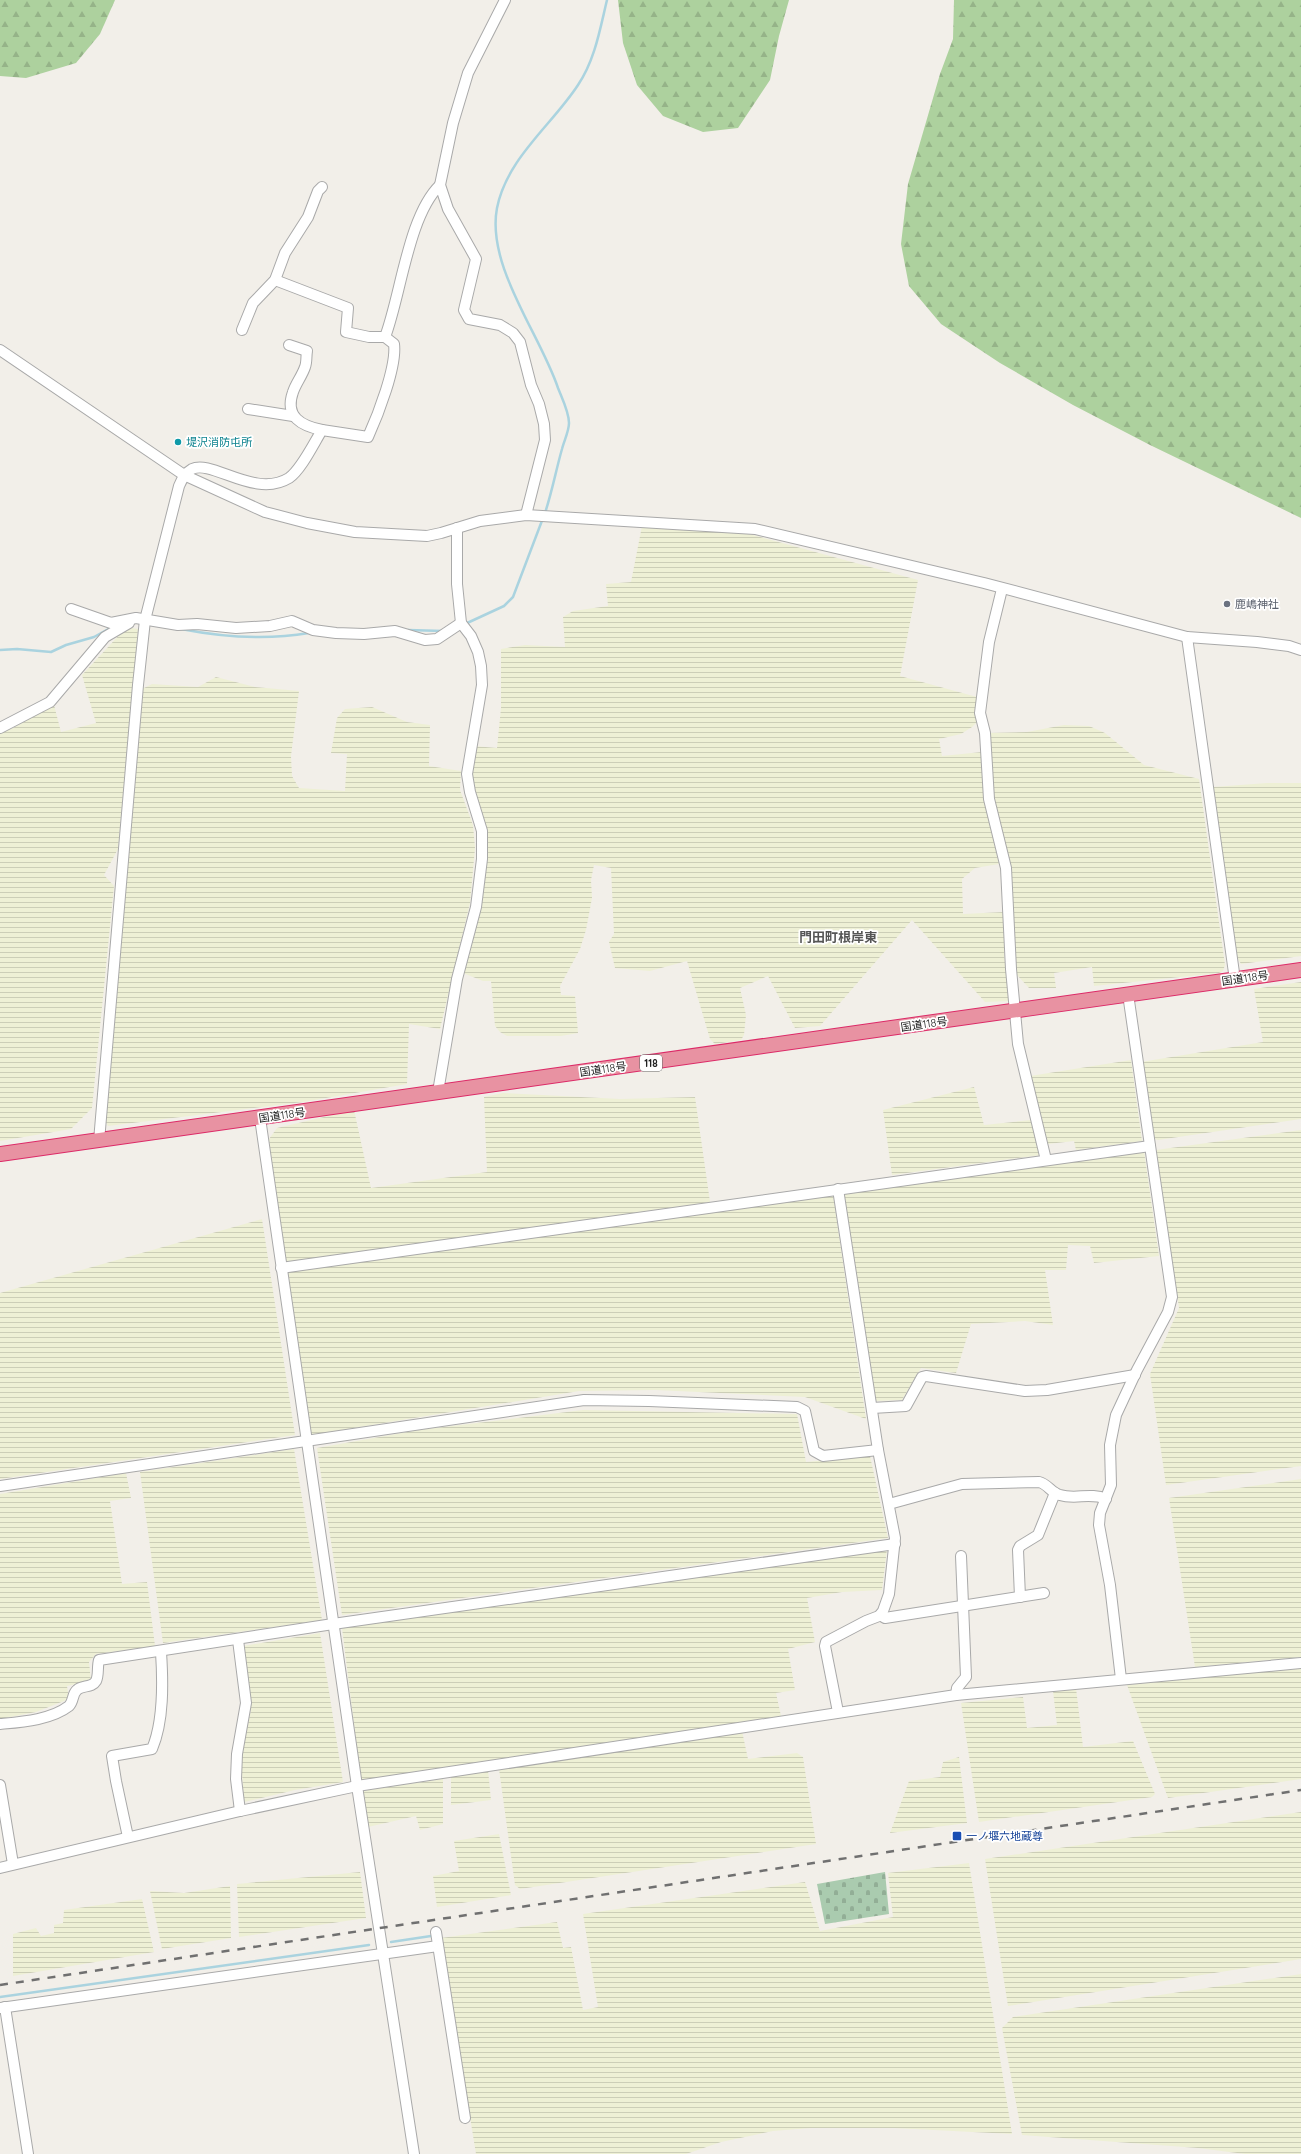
<svg xmlns="http://www.w3.org/2000/svg" width="1301" height="2154" font-family="Quicksand,'Noto Sans JP',sans-serif">
<defs>
<pattern id="farmland-rules" width="6" height="5" patternUnits="userSpaceOnUse"><rect width="6" height="5" fill="#eef0d5"/><path d="M0 2.5h6" fill="none" stroke="#ccceb7"/></pattern>
<pattern id="forest-firs" width="22" height="20" patternUnits="userSpaceOnUse"><rect width="22" height="20" fill="#add19e"/><path d="M5 1l3.5 6h-7zM16 11l3.5 6h-7z" fill="#95b388"/></pattern>
<pattern id="cemetery-stones" width="16" height="16" patternUnits="userSpaceOnUse"><rect width="16" height="16" fill="#aacbaf"/><path d="M2 7V4a2 2 0 0 1 4 0v3zM10 15v-3a2 2 0 0 1 4 0v3z" fill="#92ae96"/></pattern>
</defs>
<rect width="100%" height="100%" fill="#f2efe9"/>
<g fill="url(#farmland-rules)">
<polygon points="642,526 749,534 918,580 900,676 977,697 977,722 972,727 961,734 939,739 942,756 982,752 987,813 999,864 975,868 962,879 963,914 1004,912 1004,955 1010,1001 985,1002 912,920 820,1026 795,1028 768,976 740,988 746,1015 744,1035 741,1040 715,1044 710,1039 687,961 650,971 615,968 609,942 614,934 611,868 594,865 591,880 592,898 586,930 580,949 560,986 561,995 575,996 578,1033 561,1036 507,1036 500,1032 495,1026 491,981 483,981 463,973 486,859 487,828 473,791 471,774 474,746 497,748 501,708 501,649 525,645 565,647 563,617 573,611 608,606 606,584 631,582"/>
<polygon points="132,628 138,629 118,849 104,875 114,886 92,1108 71,1129 0,1141 0,733 13,728 54,705 61,732 96,723 82,675 122,632"/>
<polygon points="216,677 255,687 299,691 291,756 292,776 299,788 345,791 347,754 331,753 337,718 345,709 372,707 407,722 430,725 429,766 461,771 460,790 473,825 475,848 470,903 440,1029 409,1024 407,1084 303,1102 108,1126 104,1119 142,689 152,684 198,687"/>
<polygon points="1064,725 1089,726 1105,733 1144,765 1199,779 1225,965 1223,971 1219,973 1094,986 1092,967 1054,973 1056,988 1029,988 1017,975 1015,969 993,797 989,733 1027,732"/>
<polygon points="1267,783 1301,783 1301,956 1241,964 1237,957 1213,787"/>
<polygon points="1301,982 1301,1119 1158,1140 1152,1138 1141,1062 1263,1042 1254,989"/>
<polygon points="1131,1060 1142,1141 1076,1150 1074,1141 1048,1144 1030,1076"/>
<polygon points="974,1087 984,1125 1031,1120 1041,1155 892,1175 883,1110"/>
<polygon points="503,1093 620,1099 695,1097 710,1202 285,1262 269,1139 277,1128 354,1110 371,1188 487,1172 484,1097"/>
<polygon points="1301,1130 1301,1466 1166,1485 1150,1374 1179,1308 1156,1150"/>
<polygon points="1144,1151 1159,1256 1094,1263 1090,1246 1068,1245 1066,1270 1045,1270 1053,1325 1025,1321 971,1324 956,1373 921,1368 902,1400 875,1401 843,1194"/>
<polygon points="833,1195 866,1419 805,1397 655,1390 579,1391 311,1435 287,1271"/>
<polygon points="262,1219 295,1435 0,1479 0,1293"/>
<polygon points="583,1410 797,1414 806,1462 870,1456 888,1538 342,1615 317,1448 419,1430"/>
<polygon points="294,1449 322,1620 163,1643 140,1472"/>
<polygon points="126,1473 131,1498 110,1501 122,1584 147,1582 155,1646 96,1654 89,1662 91,1681 67,1686 69,1699 36,1712 0,1719 0,1494"/>
<polygon points="1301,1479 1301,1657 1195,1667 1169,1498"/>
<polygon points="887,1549 882,1590 842,1592 807,1598 815,1642 788,1649 795,1690 776,1693 781,1716 361,1780 342,1628"/>
<polygon points="320,1633 343,1782 295,1790 244,1802 241,1757 251,1710 243,1646"/>
<polygon points="1301,1668 1301,1779 1168,1798 1127,1685"/>
<polygon points="1076,1688 1083,1747 1133,1741 1155,1794 1152,1797 979,1822 961,1703 1023,1697 1027,1728 1057,1725 1053,1691"/>
<polygon points="742,1731 748,1759 797,1753 803,1757 816,1844 520,1889 515,1885 499,1769"/>
<polygon points="959,1757 967,1823 890,1833 909,1781 940,1777 943,1762"/>
<polygon points="488,1770 491,1800 451,1805 451,1777"/>
<polygon points="443,1779 443,1824 420,1830 416,1816 368,1827 362,1791"/>
<polygon points="1301,1812 1301,1959 1008,2006 985,1859"/>
<polygon points="499,1834 511,1895 437,1907 433,1876 459,1871 454,1841"/>
<polygon points="969,1863 1012,2134 894,2128 811,2128 773,2131 721,2142 686,2154 476,2154 441,1938 557,1922 563,1948 571,1947 583,2010 598,2007 583,1914 805,1882 820,1931 893,1917 888,1873"/>
<polygon points="360,1872 366,1918 239,1937 237,1884"/>
<polygon points="230,1886 231,1938 162,1949 150,1891 184,1893"/>
<polygon points="142,1899 154,1952 13,1976 13,1934 36,1928 41,1936 54,1933 54,1925 63,1923 64,1910"/>
<polygon points="1301,1974 1301,2154 1245,2154 1198,2148 1022,2135 1002,2028 1013,2017"/>
</g>
<g fill="url(#forest-firs)">
<polygon points="0,0 115,0 100,34 76,63 26,78 0,76"/>
<polygon points="618,0 789,0 779,36 770,80 738,128 703,132 663,116 637,85 623,43"/>
<polygon points="954,0 1301,0 1301,518 1150,445 1073,405 1000,363 941,324 909,286 901,244 908,184 940,74 953,39"/>
</g>
<polygon fill="url(#cemetery-stones)" points="885,1872 889,1914 825,1924 817,1884"/>
<g fill="none" stroke-linecap="round" stroke-linejoin="round">
<g stroke="#aad3df" stroke-width="2.5">
<path d="M545 513C552 492 556 470 562 449 564 441 569 431 569 423 569 412 562 398 558 388 540 334 486 266 497 208 507 158 552 125 578 85 595 60 600 29 607 0"/>
<polyline points="465,624 504,606 513,597 543,518"/>
<path d="M181 629C222 637 268 640 309 633"/>
<polyline points="408,630 443,631"/>
<polyline points="0,650 17,649 51,652 66,645 94,637 112,627"/>
<polyline points="391,1942 431,1936"/>
<polyline points="0,1997 369,1945"/>
</g>
<defs>
<g id="minor">
<polyline points="505,0 468,73 453,123 440,185 448,209 476,259 464,310 469,319 500,325 513,333 520,342 531,385 539,404 544,424 545,440 526,515"/>
<polyline points="275,280 348,308 346,332 369,337 385,337"/>
<polyline points="242,330 253,303 275,280 285,253 308,217 318,191 322,187"/>
<path d="M289 345 307 351C306 356 307 362 305 367 302 376 296 383 293 392 284 417 302 426 322 430"/>
<polyline points="0,350 184,475 265,512 307,523 355,532 427,536 441,533 480,521 526,515 755,529 984,583 1187,637 1257,642 1289,646 1301,650"/>
<polyline points="248,409 293,416"/>
<polyline points="1002,589 989,642 980,713 985,733 989,799 1006,868 1011,969 1018,1044 1046,1160"/>
<polyline points="71,609 111,623 136,618 178,625 197,624 236,628 270,626 292,621 313,630 336,633 364,634 395,631 425,640 437,639 461,623"/>
<polyline points="1187,637 1235,980"/>
<polyline points="0,728 50,702 105,637 129,623"/>
<polyline points="438,1092 457,979 476,907 482,859 482,831 470,792 467,774 482,685 481,666 478,652 471,636 461,623 457,584 457,528"/>
<polyline points="260,1118 357,1786 414,2154"/>
<path d="M99 1141 138 685 145 620 179 486C182 479 185 473 192 469 212 459 255 499 289 478 301 470 314 443 322 430L368 437C378 415 397 366 394 344L385 337C401 295 408 216 440 185"/>
<polyline points="281,1268 1150,1146"/>
<polyline points="872,1408 906,1406 922,1377 926,1376 1025,1391 1047,1390 1135,1375"/>
<polyline points="0,1486 584,1400 649,1401 797,1407 805,1411 814,1451 823,1456 878,1450"/>
<path d="M889 1504 962 1484 1039 1482C1048 1484 1051 1493 1060 1495 1076 1500 1090 1492 1106 1499"/>
<polyline points="1020,1597 1018,1550 1020,1546 1038,1535 1055,1493"/>
<polyline points="880,1615 885,1618 1044,1593"/>
<polyline points="238,1640 246,1703 237,1754 236,1779 240,1811"/>
<polyline points="1121,1679 1110,1585 1099,1525 1100,1513 1111,1485 1110,1445 1116,1415 1137,1370 1168,1312 1172,1297 1128,994"/>
<polyline points="956,1695 957,1688 966,1677 961,1556"/>
<polyline points="838,1712 825,1646 826,1642 866,1621 879,1616 883,1611 889,1594 895,1538 878,1450 838,1189"/>
<path d="M0 1724C21 1722 51 1720 69 1706 74 1701 72 1694 77 1690 82 1685 92 1688 96 1681 99 1675 97 1667 99 1660L333 1624 895 1544"/>
<polyline points="0,1785 13,1864"/>
<path d="M128 1837 116 1781 112 1756 152 1749C164 1721 163 1682 161 1652"/>
<polyline points="0,1868 240,1811 357,1786 956,1695 1301,1663"/>
<polyline points="436,1932 465,2118"/>
<polyline points="5,2007 28,2154"/>
<polyline points="0,2008 438,1946"/>
</g>
<polyline id="highway" points="0,1154 1301,970"/>
</defs>
<use href="#minor" stroke="#a9a9a9" stroke-width="12"/>
<use href="#highway" stroke="#dc2a67" stroke-width="16"/>
<use href="#minor" stroke="#fff" stroke-width="10"/>
<use href="#highway" stroke="#e892a2" stroke-width="14"/>
<polyline stroke="#707070" stroke-width="2.5" stroke-dasharray="8 8" stroke-linecap="butt" points="0,1985 1301,1790"/>
</g>
<circle fill="#0f9aa8" stroke="#fff" stroke-width="1.5" cx="178" cy="442" r="4"/>
<circle fill="#6b7280" stroke="#fff" stroke-width="1.5" cx="1227" cy="604" r="4"/>
<rect fill="#1a4fb4" stroke="#fff" stroke-width="1.5" x="952" y="1831" width="10" height="10" rx="2"/>
<g text-anchor="middle" stroke-width="3.5" stroke-linejoin="round" paint-order="stroke">
<rect fill="#fff" stroke="#646464" stroke-width="1" x="640" y="1055" width="22" height="16" rx="3"/>
<g font-size="10" font-weight="bold" fill="#222">
<text x="651" y="1067">118</text>
</g>
<g font-size="11" fill="#0d838f" stroke="#fff" text-anchor="start">
<text x="186" y="446">堤沢消防屯所</text>
</g>
<g font-size="11" fill="#5b616d" stroke="#fff" text-anchor="start">
<text x="1235" y="608">鹿嶋神社</text>
</g>
<g font-size="11" fill="#222" stroke="#fff">
<text transform="translate(1245 978) rotate(-8)" y="4">国道118号</text>
<text transform="translate(924 1024) rotate(-8)" y="4">国道118号</text>
<text transform="translate(603 1069) rotate(-8)" y="4">国道118号</text>
<text transform="translate(282 1115) rotate(-8)" y="4">国道118号</text>
</g>
<g font-size="11" fill="#164399" stroke="#fff" text-anchor="start">
<text x="966" y="1840">一ノ堰六地蔵尊</text>
</g>
<g font-size="13" font-weight="bold" fill="#555" stroke="#fff">
<text x="838" y="942">門田町根岸東</text>
</g>
</g>
</svg>
